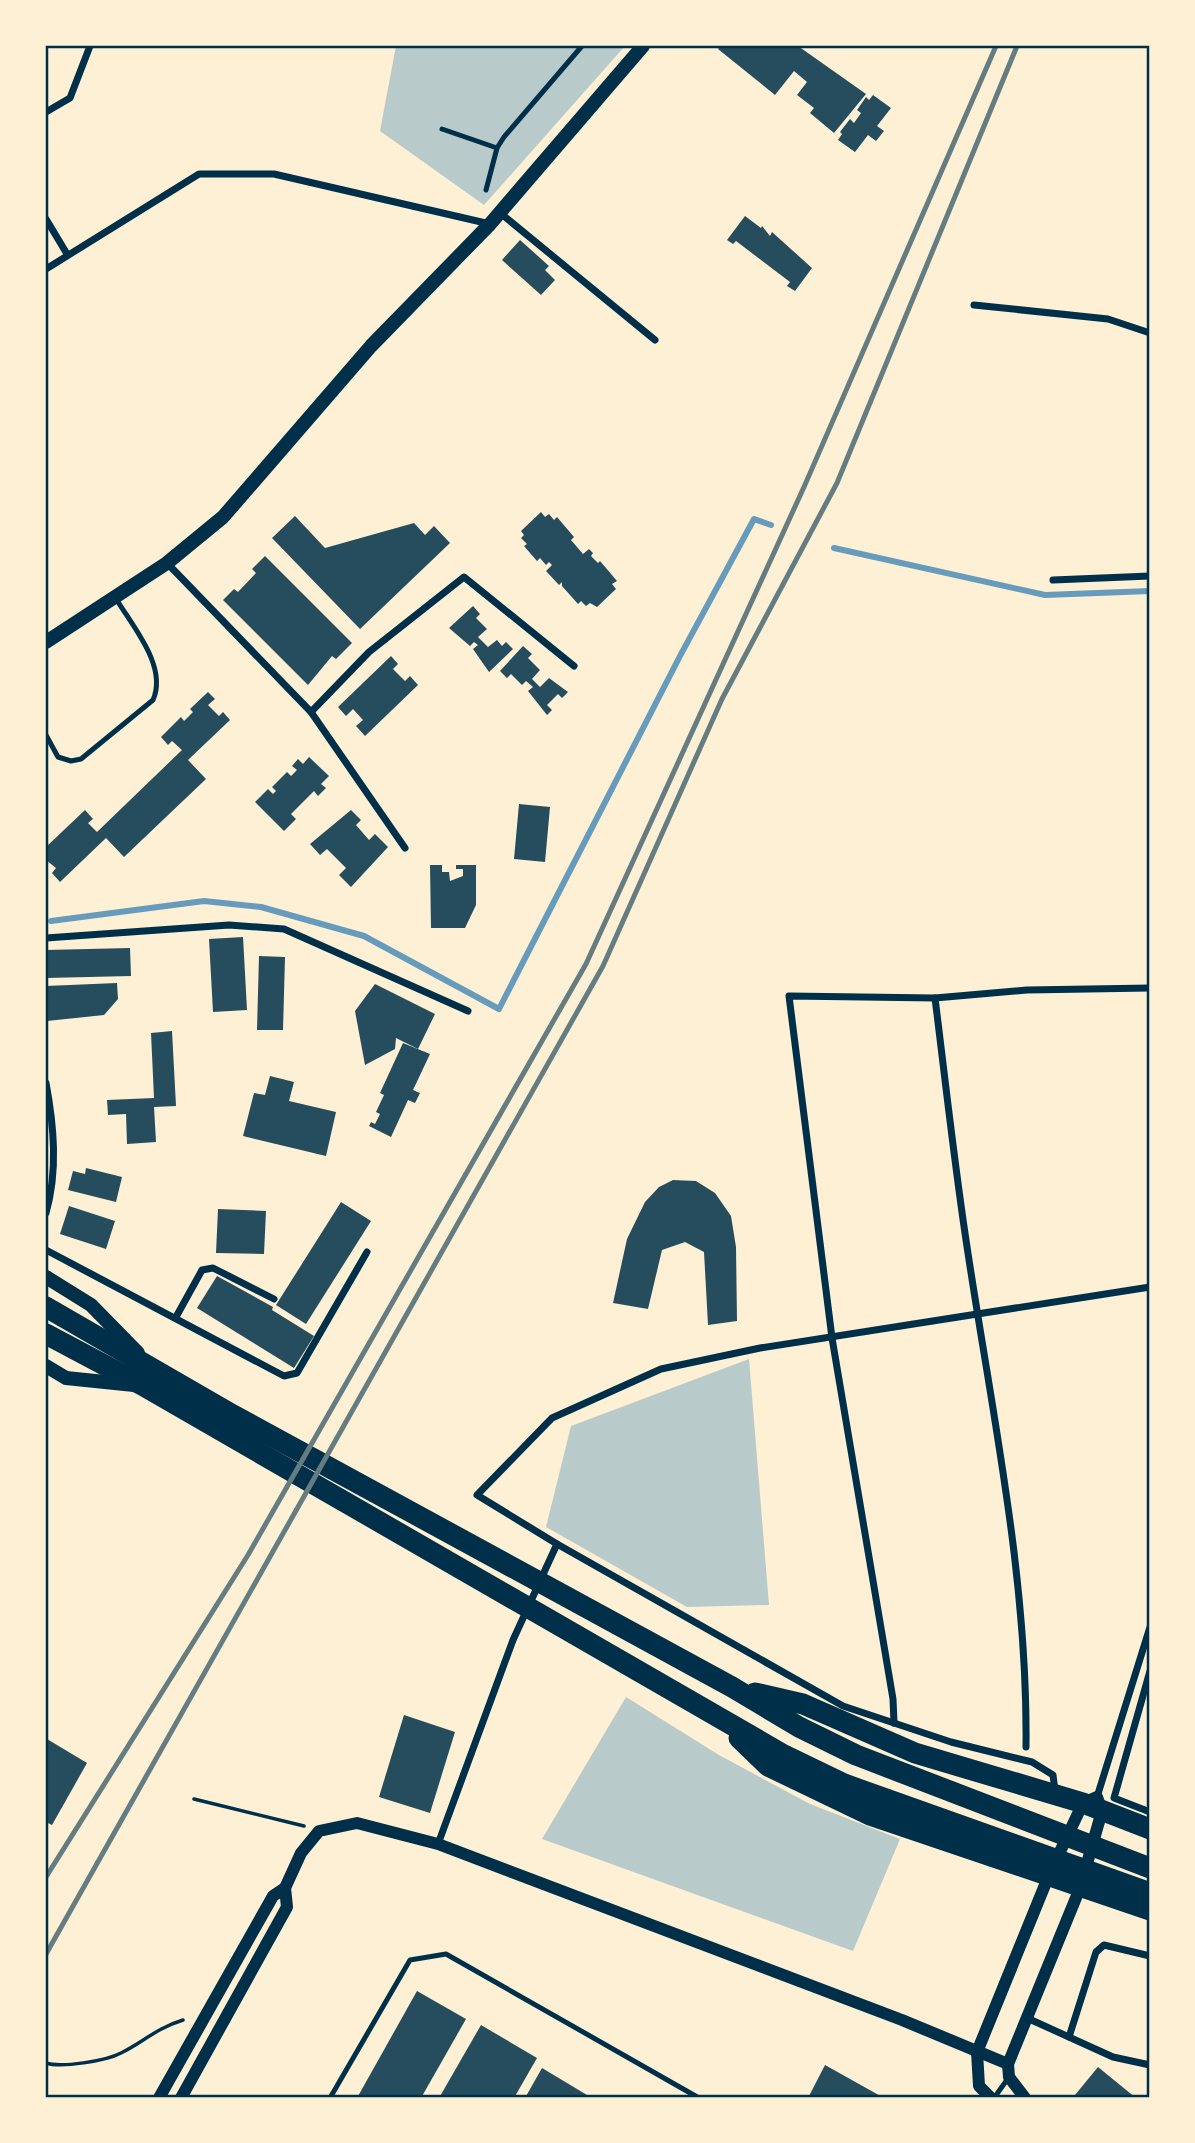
<svg xmlns="http://www.w3.org/2000/svg" width="1195" height="2143" font-family="'Roboto Serif',serif">
<rect width="100%" height="100%" fill="#fdf0d5"/>
<g fill="#b9caca">
<polygon points="396,46 625,46 484,205 380,131"/>
<polygon points="749,1359 769,1605 687,1607 546,1527 571,1426"/>
<polygon points="626,1697 719,1755 810,1804 900,1839 853,1951 542,1839"/>
</g>
<g fill="none" stroke-linecap="round" stroke-linejoin="round">
<g stroke="#669bbc" stroke-width="6">
<polyline points="834,548 1045,595 1150,591"/>
<polyline points="51,921 204,901 261,907 364,936 499,1009 680,656 754,519 771,525"/>
</g>
</g>
<g fill="#264d5e">
<polygon points="720,46 798,46 866,94 834,133 810,113 814,108 797,95 807,82 794,71 775,95 718,49"/>
<polygon points="873,95 891,108 877,126 884,131 876,141 868,135 855,152 838,140 842,134 840,132 850,119 854,123 861,113 857,110 866,97 869,100"/>
<polygon points="745,216 761,228 762,226 770,236 772,232 812,268 795,291 787,286 790,282 736,241 733,244 727,240"/>
<polygon points="520,240 549,266 545,270 555,280 541,295 502,260"/>
<polygon points="541,512 545,517 549,514 554,520 557,517 574,537 571,540 583,554 589,549 593,553 591,556 598,563 600,561 617,581 612,584 616,589 597,607 590,603 586,606 581,601 578,604 562,586 562,582 559,585 546,571 552,565 549,562 546,565 540,558 537,561 524,546 527,544 521,538 524,535 521,531"/>
<polygon points="295,516 325,548 414,523 425,535 434,526 450,543 360,629 272,538"/>
<polygon points="265,556 352,643 336,659 332,656 308,685 223,600 234,589 238,592 256,573 252,569"/>
<polygon points="473,606 480,614 476,618 487,629 478,637 488,647 497,640 502,646 506,642 513,649 489,672 473,649 478,645 474,642 470,646 449,628"/>
<polygon points="523,646 532,654 528,658 540,670 532,679 540,687 549,678 568,692 562,698 558,694 547,705 552,710 547,715 528,691 533,687 526,681 522,685 511,674 507,678 500,671"/>
<polygon points="391,656 398,664 393,669 405,681 410,676 418,685 365,736 356,726 363,720 353,709 346,716 338,707"/>
<polygon points="208,692 215,699 208,705 219,716 223,712 230,720 188,760 206,779 124,857 106,838 60,882 52,873 56,868 46,860 46,847 85,810 93,819 88,823 97,832 182,750 172,741 168,745 161,737 181,717 184,721 193,712 190,709"/>
<polygon points="309,757 329,776 321,784 326,788 318,796 314,791 291,814 296,819 284,831 255,802 268,789 273,794 276,791 272,787 287,772 291,776 297,770 292,766 298,759 303,764"/>
<polygon points="519,804 550,807 545,862 514,859"/>
<polygon points="351,810 361,820 356,825 369,840 375,834 388,847 351,887 339,875 346,868 327,849 320,855 310,844"/>
<polygon points="430,865 442,865 442,872 449,872 450,881 463,876 463,869 456,869 456,865 476,865 476,905 465,928 431,928"/>
<polygon points="243,937 247,1010 213,1012 209,939"/>
<polygon points="130,948 131,976 46,978 46,950"/>
<polygon points="259,956 285,957 283,1030 257,1030"/>
<polygon points="117,983 118,999 104,1015 47,1021 46,986"/>
<polygon points="375,984 435,1014 418,1049 396,1038 395,1049 365,1065 355,1011"/>
<polygon points="172,1031 176,1106 154,1107 156,1142 127,1144 126,1114 108,1115 107,1100 154,1098 151,1033"/>
<polygon points="403,1043 430,1054 413,1090 420,1093 415,1103 408,1100 391,1137 369,1126 371,1122 375,1124 380,1114 376,1112 384,1095 380,1093"/>
<polygon points="270,1076 294,1082 289,1101 336,1112 326,1156 243,1136 254,1093 265,1095"/>
<polygon points="86,1168 122,1177 116,1202 68,1190 73,1171 85,1174"/>
<polygon points="673,1180 696,1181 715,1193 731,1216 736,1247 737,1321 708,1325 704,1252 685,1242 662,1250 648,1309 613,1303 627,1239 645,1202 659,1187"/>
<polygon points="341,1202 371,1221 306,1324 276,1305"/>
<polygon points="69,1206 115,1221 106,1249 60,1234"/>
<polygon points="218,1209 266,1211 264,1254 216,1253"/>
<polygon points="217,1276 273,1307 272,1310 314,1336 294,1368 197,1308"/>
<polygon points="404,1715 455,1732 430,1813 379,1797"/>
<polygon points="47,1739 87,1763 52,1825 46,1822"/>
<polygon points="417,1991 466,2019 421,2098 357,2098"/>
<polygon points="481,2025 537,2058 514,2098 439,2098"/>
<polygon points="825,2065 884,2098 808,2098"/>
<polygon points="1098,2067 1136,2098 1075,2095"/>
<polygon points="542,2068 592,2098 525,2098"/>
</g>
<g fill="none" stroke-linecap="round" stroke-linejoin="round">
<g stroke="#003049" stroke-width="3.5">
<polyline points="194,1799 304,1826"/>
<path d="M46 2063C61 2068 106 2061 121 2053 143 2042 157 2028 183 2020"/>
</g>
<g stroke="#003049" stroke-width="5">
<polyline points="442,129 497,148"/>
<polyline points="486,190 497,148 504,137 582,46"/>
<path d="M46 735 58 757 71 761 81 759 153 700C168 666 132 626 115 597"/>
<polyline points="330,2098 410,1960 446,1954 699,2098"/>
<polyline points="994,2098 1009,2077"/>
</g>
<g stroke="#003049" stroke-width="7">
<polyline points="46,112 70,98 90,46"/>
<polyline points="499,212 655,340"/>
<polyline points="46,219 67,254"/>
<polyline points="46,269 199,174 274,174 490,224"/>
<polyline points="974,305 1108,319 1150,333"/>
<polyline points="167,563 311,712 405,848"/>
<polyline points="1053,580 1150,576"/>
<polyline points="311,712 369,652 464,577 574,666"/>
<polyline points="46,938 229,925 284,929 468,1011"/>
<path d="M935 998C945 1078 954 1160 966 1240 991 1409 1028 1576 1026 1747"/>
<path d="M46 1083C54 1126 58 1171 46 1213"/>
<polyline points="46,1250 284,1376 297,1373 367,1252"/>
<polyline points="176,1317 202,1270 213,1268 274,1299"/>
<polyline points="557,1544 843,1706 951,1742 1032,1762 1053,1775 1055,1791"/>
<polyline points="1150,1671 1114,1798 1150,1812"/>
<polyline points="894,1723 893,1699 832,1338 789,996 935,998 1027,990 1150,988"/>
<polyline points="1097,1797 1150,1627"/>
<polyline points="438,1844 513,1640 557,1544 477,1495 552,1418 661,1369 760,1348 1150,1287"/>
<polyline points="1027,2018 1113,2057 1150,2065"/>
<polyline points="1069,2037 1096,1952 1104,1945 1150,1956"/>
</g>
<g stroke="#003049" stroke-width="12">
<polyline points="159,2098 273,1896 285,1888"/>
<polyline points="181,2098 287,1907 285,1888 301,1853 319,1831 357,1823 438,1844 902,2020 1008,2064"/>
<polyline points="991,2098 979,2086 977,2052 1049,1875 1083,1803 1097,1797 1102,1811 1080,1888 1008,2064 1009,2077 1025,2098"/>
</g>
<g stroke="#003049" stroke-width="14">
<polyline points="46,642 167,563 223,517 371,346 490,224 643,46"/>
<polyline points="46,1277 91,1305 138,1353"/>
<polyline points="46,1366 66,1378 134,1385"/>
</g>
<g stroke="#003049" stroke-width="21">
<polyline points="46,1307 233,1415 732,1687 799,1727 856,1755 1150,1868"/>
<polyline points="46,1334 142,1385 784,1755 844,1784 1150,1893"/>
<polyline points="755,1693 803,1704 915,1753 1083,1803 1150,1829"/>
<polyline points="739,1738 768,1766 870,1815 1150,1910"/>
</g>
<g stroke="#657d81" stroke-width="5">
<polyline points="46,1877 248,1555 586,964 804,487 996,46"/>
<polyline points="46,1954 603,966 722,699 837,483 1017,46"/>
</g>
</g>
<rect width="1195" height="2143" fill="none" stroke="#fdf0d5" stroke-width="94"/>
<rect x="47" y="47" width="1101" height="2049" fill="none" stroke="#003049" stroke-width="2.5"/>
</svg>
